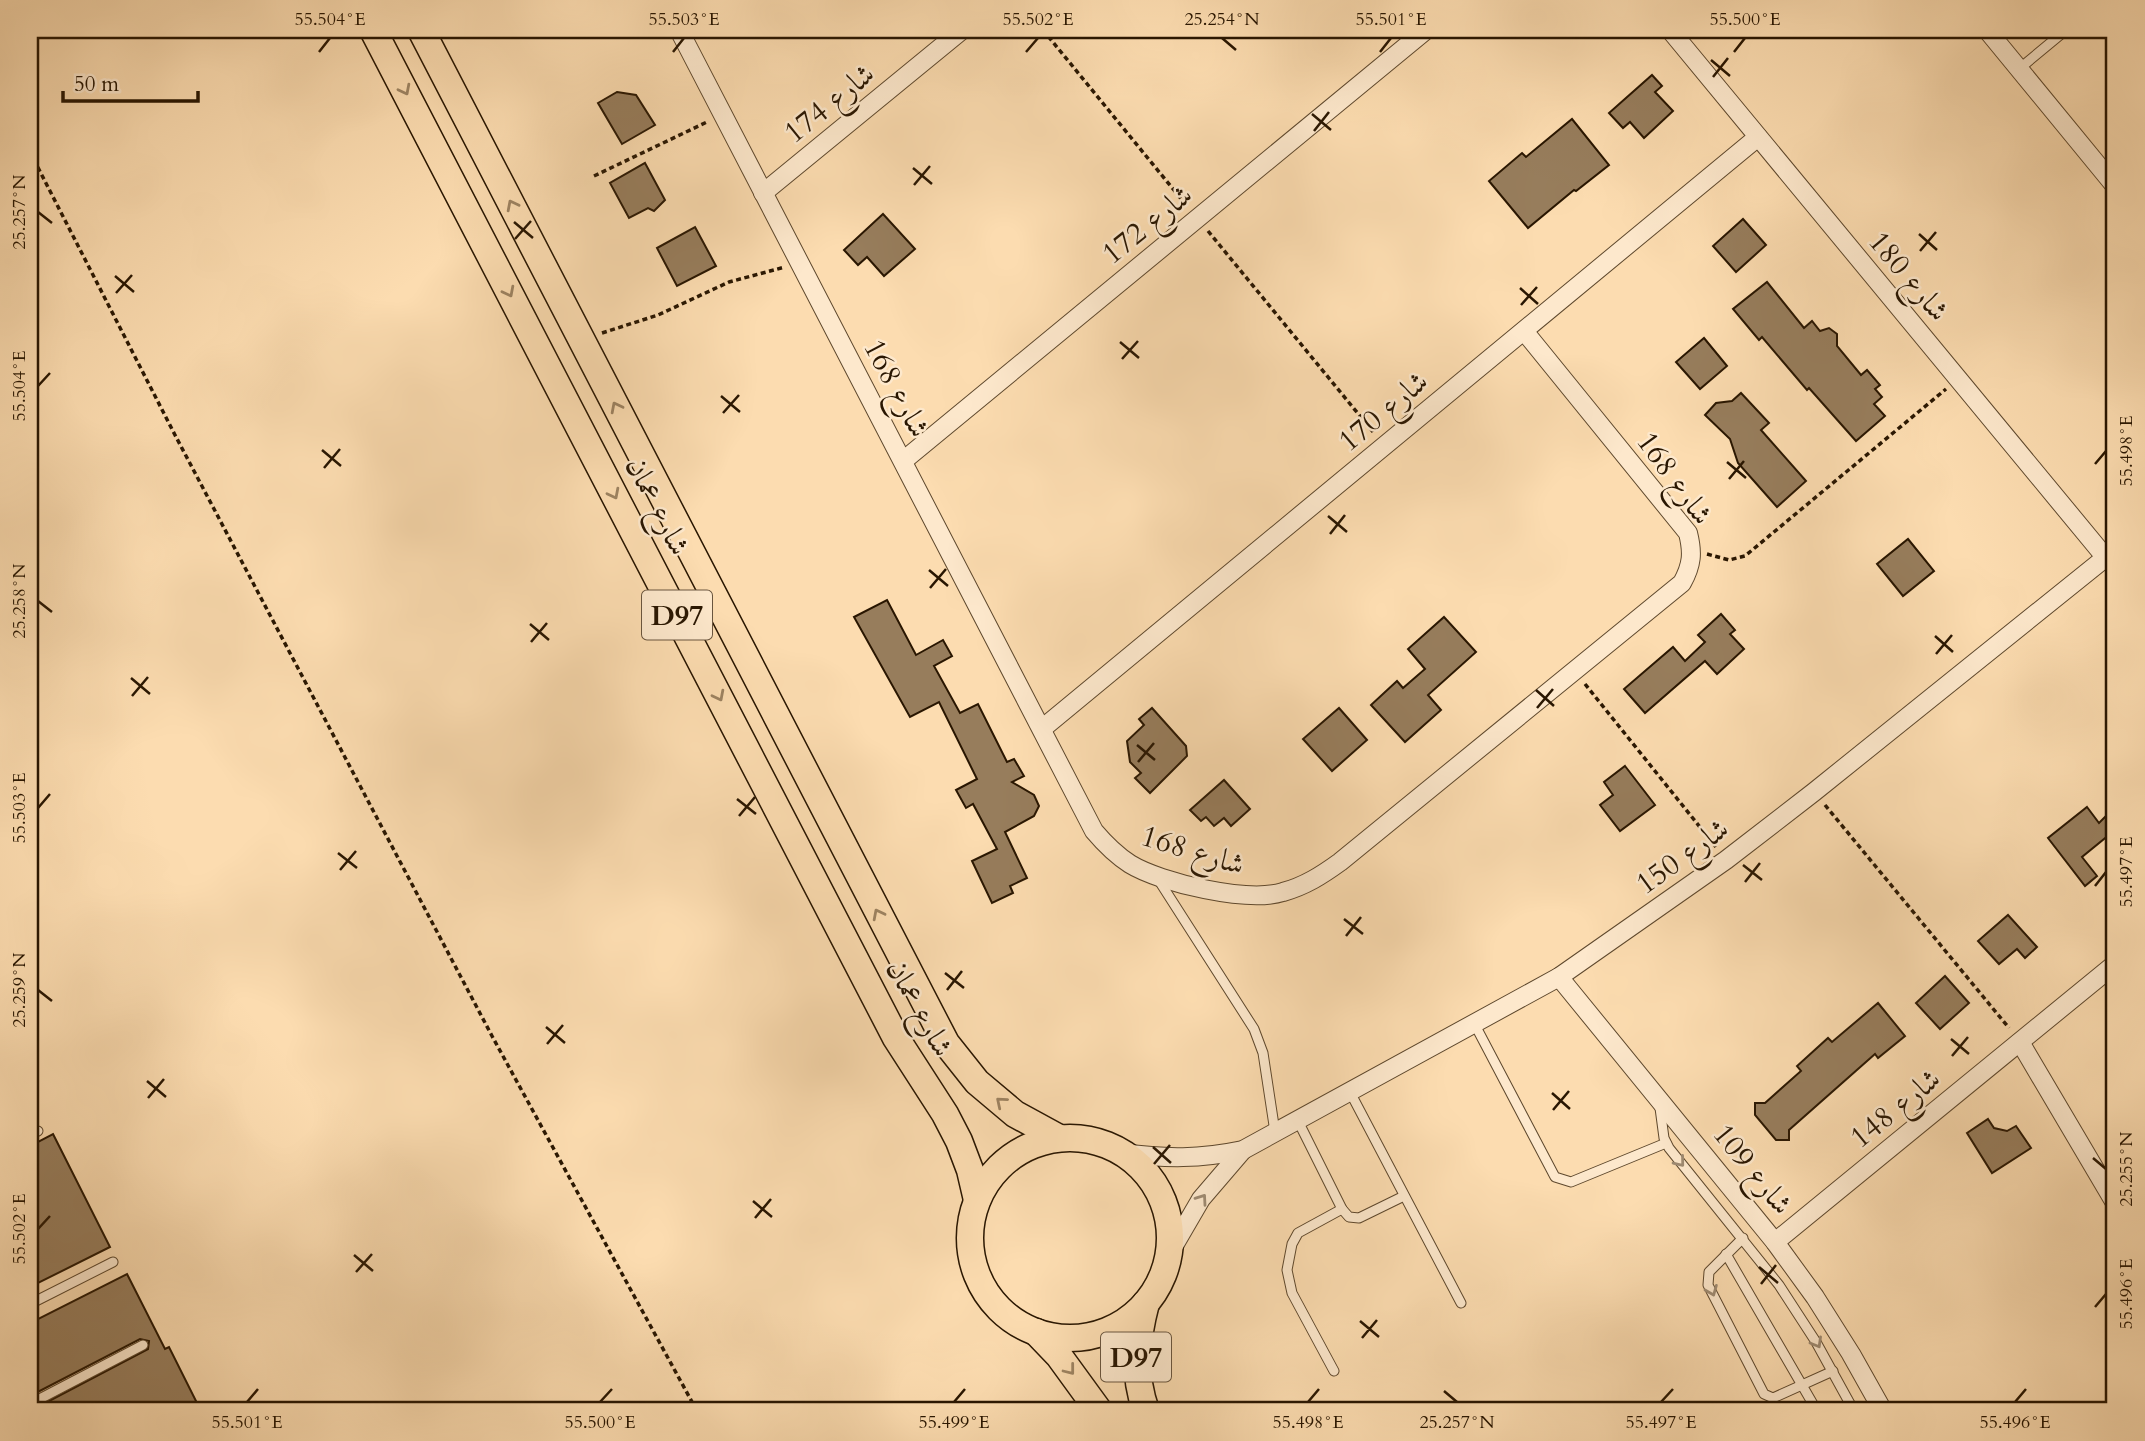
<svg xmlns="http://www.w3.org/2000/svg" width="2145" height="1441" font-family="Cardo,Amiri,serif">
<rect width="100%" height="100%" fill="#fcdcb0"/>
<filter id="stains"><feTurbulence type="fractalNoise" baseFrequency=".00286" numOctaves="4"/><feColorMatrix values="0 0 0 0 .2 0 0 0 0 .09 0 0 0 0 .02 0 0 0 .5 -.17"/></filter>
<radialGradient id="worn" r=".72"><stop offset=".6" stop-color="#630" stop-opacity="0"/><stop offset="1" stop-color="#630" stop-opacity=".3"/></radialGradient>
<g fill="#977d5c" stroke="#291601" stroke-width="2">
<polygon points="1652,75 1662,86 1655,92 1673,111 1644,138 1630,122 1623,128 1609,113"/>
<polygon points="617,92 636,95 655,125 622,144 598,103"/>
<polygon points="1572,119 1609,165 1576,191 1574,190 1528,228 1489,181 1522,153 1526,157"/>
<polygon points="645,163 665,200 654,211 648,208 629,218 610,183"/>
<polygon points="883,214 915,249 884,276 867,257 858,265 844,250"/>
<polygon points="1743,219 1766,245 1736,272 1713,246"/>
<polygon points="695,227 716,266 677,286 657,248"/>
<polygon points="1767,282 1804,328 1812,321 1820,331 1829,328 1837,334 1837,346 1861,375 1867,370 1880,385 1875,389 1882,397 1874,404 1885,416 1856,441 1809,388 1807,390 1762,337 1759,340 1733,309"/>
<polygon points="1704,338 1727,366 1700,389 1676,362"/>
<polygon points="1741,393 1769,423 1761,430 1806,481 1777,507 1738,463 1730,439 1705,415 1716,403 1732,401"/>
<polygon points="1908,539 1934,571 1903,596 1877,564"/>
<polygon points="887,600 916,655 943,640 952,656 934,666 960,713 978,704 1007,762 1014,759 1024,776 1012,782 1034,795 1039,806 1034,816 1005,832 1027,878 1010,886 1013,893 992,903 972,861 997,849 973,804 966,808 956,790 977,779 939,702 910,717 854,617"/>
<polygon points="1721,614 1735,630 1730,634 1744,649 1717,674 1705,661 1645,713 1624,689 1673,647 1685,661 1705,642 1698,635"/>
<polygon points="1444,617 1476,652 1428,695 1441,710 1405,742 1371,705 1397,681 1403,688 1425,669 1408,649"/>
<polygon points="1152,708 1186,746 1187,756 1150,793 1135,778 1141,773 1130,762 1127,741 1144,725 1139,719"/>
<polygon points="1339,708 1367,740 1332,771 1303,739"/>
<polygon points="1625,766 1655,805 1620,831 1600,805 1613,795 1604,782"/>
<polygon points="1224,780 1250,809 1231,826 1224,818 1214,826 1206,817 1201,821 1190,810"/>
<polygon points="2087,807 2099,823 2115,807 2115,830 2082,857 2097,876 2085,886 2048,838"/>
<polygon points="2008,915 2037,947 2025,958 2017,949 1999,964 1978,941"/>
<polygon points="1945,976 1969,1003 1940,1029 1916,1003"/>
<polygon points="1878,1003 1905,1036 1878,1058 1875,1054 1789,1130 1789,1140 1776,1140 1755,1115 1755,1103 1765,1103 1801,1071 1797,1066 1828,1038 1832,1042"/>
<polygon points="1988,1119 1994,1128 2007,1131 2016,1126 2031,1148 1992,1173 1967,1133"/>
<polygon points="53,1134 110,1247 30,1287 30,1146"/>
<polygon points="127,1274 165,1349 169,1347 197,1403 180,1411 30,1411 148,1349 149,1341 140,1339 30,1396 30,1323"/>
</g>
<g fill="none" stroke-linecap="round" stroke-linejoin="round">
<defs>
<g id="service">
<polyline points="2019,69 2066,30"/>
<polyline points="1158,879 1254,1029 1263,1053 1275,1132"/>
<polyline points="1474,1023 1555,1177 1571,1182 1666,1143"/>
<polyline points="1350,1092 1461,1303"/>
<polyline points="1660,1108 1664,1138 1669,1148 1779,1285 1816,1342 1854,1411"/>
<polyline points="1298,1121 1342,1209 1349,1217 1359,1218 1404,1196"/>
<polyline points="30,1134 38,1131"/>
<polyline points="1743,1238 1709,1272 1708,1285 1764,1394 1773,1398 1833,1371"/>
<polyline points="1726,1254 1817,1411"/>
<polyline points="30,1304 113,1262"/>
<polyline points="1334,1371 1292,1293 1287,1270 1292,1244 1298,1233 1342,1209"/>
<polyline points="30,1404 143,1345"/>
</g>
<g id="minor">
<path d="M679 30 1094 831C1105 844 1116 855 1130 864 1161 883 1248 903 1283 892 1305 886 1322 875 1340 862L1682 583C1692 565 1693 553 1688 533L1524 331"/>
<polyline points="1670,30 2106,558"/>
<polyline points="1987,30 2115,186"/>
<polyline points="763,193 962,30"/>
<polyline points="903,461 1426,30"/>
<polyline points="1043,728 1758,137"/>
<polyline points="1559,977 1775,1242 1815,1297 1851,1354 1883,1411"/>
<polyline points="2020,1042 2115,1203"/>
<path d="M1123 1153C1166 1159 1200 1159 1243 1150L1559 977 1726 860 1814 792 2115 550"/>
<polyline points="1775,1242 2115,964"/>
<polyline points="1169,1254 1201,1199 1243,1150"/>
</g>
<g id="primary">
<polyline points="373,30 896,1038 945,1114 959,1141 970,1170 977,1200"/>
<polyline points="421,30 946,1043 977,1082 1015,1114 1059,1138"/>
<circle cx="1070" cy="1238" r="100"/>
<path d="M1146 1303C1136 1341 1133 1374 1146 1411"/>
<polyline points="1036,1332 1059,1356 1099,1411"/>
</g>
</defs>
<use href="#service" stroke="#5e482d" stroke-width="11"/>
<use href="#minor" stroke="#5e482d" stroke-width="20"/>
<use href="#primary" stroke="#291601" stroke-width="29"/>
<g stroke="#291601" stroke-width="3.5" stroke-dasharray="5 3.5" stroke-linecap="butt">
<polyline points="1043,30 1187,206"/>
<polyline points="30,152 175,435 492,1036 697,1411"/>
<polyline points="594,176 709,121"/>
<polyline points="1208,231 1374,433"/>
<polyline points="602,333 658,315 729,282 785,267"/>
<polyline points="1707,554 1729,560 1745,556 1946,389"/>
<polyline points="1585,684 1716,847"/>
<polyline points="1825,805 2009,1028"/>
</g>
<use href="#service" stroke="#fde8cc" stroke-width="9"/>
<use href="#minor" stroke="#fde8cc" stroke-width="18"/>
<use href="#primary" stroke="#fcdcb0" stroke-width="26"/>
</g>
<defs><path id="oneway-chevron" d="M-2-3.5L2.5 0L-2 3.5" fill="none" stroke-width="1.6" stroke-linecap="round" stroke-linejoin="round" transform="scale(1.75)"/></defs>
<g stroke="#9d8361">
<use href="#oneway-chevron" transform="translate(405 90) rotate(63)"/>
<use href="#oneway-chevron" transform="translate(512 205) rotate(-117)"/>
<use href="#oneway-chevron" transform="translate(509 292) rotate(63)"/>
<use href="#oneway-chevron" transform="translate(616 407) rotate(-117)"/>
<use href="#oneway-chevron" transform="translate(614 494) rotate(63)"/>
<use href="#oneway-chevron" transform="translate(719 696) rotate(63)"/>
<use href="#oneway-chevron" transform="translate(878 914) rotate(-117)"/>
<use href="#oneway-chevron" transform="translate(1001 1102) rotate(-140)"/>
<use href="#oneway-chevron" transform="translate(1070 1370) rotate(52)"/>
</g>
<g stroke="#9e8a71">
<use href="#oneway-chevron" transform="translate(1680 1162) rotate(51)"/>
<use href="#oneway-chevron" transform="translate(1202 1199) rotate(-55)"/>
<use href="#oneway-chevron" transform="translate(1712 1291) rotate(68)"/>
<use href="#oneway-chevron" transform="translate(1817 1343) rotate(60)"/>
</g>
<path fill="none" stroke="#291601" stroke-width="2.5" d="M1222 38 1236 50M319 52 330 38M673 52 684 38M1026 52 1038 38M1380 52 1391 38M1734 52 1745 38M1711 60 1730 76M1713 77 1728 58M1312 114 1331 130M1314 131 1329 112M913 168 932 184M914 185 930 166M38 212 52 223M514 222 533 238M1919 234 1937 250M515 239 531 221M1920 251 1936 232M115 276 134 292M1520 288 1538 304M116 293 132 275M1521 305 1537 287M1120 342 1139 358M1122 359 1138 341M38 386 50 373M721 396 740 412M723 413 739 395M322 450 341 466M1727 462 1746 478M2095 464 2106 451M324 468 340 449M1729 479 1744 461M1328 516 1347 532M1330 534 1345 515M929 570 948 586M930 588 946 569M38 601 52 612M530 624 549 640M1935 636 1953 652M531 642 547 623M1936 654 1952 635M131 678 150 694M1536 690 1554 706M132 696 148 677M1537 708 1553 689M1137 745 1155 760M1138 762 1154 743M737 799 756 814M38 808 50 794M739 816 755 797M338 853 357 868M1743 865 1762 880M340 870 356 851M1745 882 1760 863M2095 886 2106 872M1344 919 1363 934M1346 936 1361 917M945 973 964 988M38 990 52 1001M947 990 962 971M546 1027 565 1043M1951 1039 1969 1054M547 1044 563 1025M1952 1056 1968 1037M147 1081 166 1097M1552 1093 1570 1109M148 1098 164 1079M1553 1110 1569 1091M1153 1147 1171 1163M2093 1158 2106 1169M1154 1164 1170 1145M753 1201 772 1217M755 1218 771 1199M38 1229 50 1216M354 1255 373 1271M1759 1267 1778 1283M356 1272 372 1254M1761 1284 1776 1265M2095 1307 2106 1294M1360 1321 1379 1337M1362 1338 1377 1320M1444 1391 1457 1402M247 1402 258 1389M600 1402 612 1389M954 1402 965 1389M1308 1402 1319 1389M1661 1402 1673 1389M2015 1402 2026 1389"/>
<g text-anchor="middle" stroke-width="5" stroke-linejoin="round" paint-order="stroke">
<g fill="#fde8cc" stroke="#69553e" stroke-width="2">
<rect x="642" y="590.5" width="70" height="49" rx="5"/>
<rect x="1101" y="1332.5" width="70" height="49" rx="5"/>
</g>
<g font-size="28" font-weight="bold" fill="#291601">
<text x="677" y="625">D97</text>
<text x="1136" y="1367">D97</text>
</g>
<g font-size="30" fill="#291601" stroke="#fde8cc">
<text transform="translate(829 103) rotate(-39)" y="10">شارع 174</text>
<text transform="translate(1147 224) rotate(-39)" y="10">شارع 172</text>
<text transform="translate(1909 276) rotate(50)" y="10">شارع 180</text>
<text transform="translate(897 388) rotate(62)" y="10">شارع 168</text>
<text transform="translate(1383 411) rotate(-40)" y="10">شارع 170</text>
<text transform="translate(1675 478) rotate(54)" y="10">شارع 168</text>
<text transform="translate(658 506) rotate(63)" y="10">شارع عمان</text>
<text transform="translate(1193 850) rotate(17)" y="10">شارع 168</text>
<text transform="translate(1682 856) rotate(-36)" y="10">شارع 150</text>
<text transform="translate(920 1008) rotate(61)" y="10">شارع عمان</text>
<text transform="translate(1895 1108) rotate(-39)" y="10">شارع 148</text>
<text transform="translate(1753 1169) rotate(51)" y="10">شارع 109</text>
</g>
</g>
<rect width="2145" height="1441" fill="none" stroke="#fcdcb0" stroke-width="77"/>
<path d="M63 91v10h135v-10" fill="none" stroke="#291601" stroke-width="3.5"/>
<text x="74" y="91" font-size="21" fill="#291601" stroke="#fde8cc" stroke-width="5" paint-order="stroke">50 m</text>
<rect x="38" y="38" width="2068" height="1364" fill="none" stroke="#291601" stroke-width="2.5"/>
<g font-size="18" text-anchor="middle" fill="#291601">
<text x="330" y="25">55.504°E</text>
<text x="684" y="25">55.503°E</text>
<text x="1038" y="25">55.502°E</text>
<text x="1222" y="25">25.254°N</text>
<text x="1391" y="25">55.501°E</text>
<text x="1745" y="25">55.500°E</text>
<text transform="translate(19 212) rotate(-90)" y="6">25.257°N</text>
<text transform="translate(19 386) rotate(-90)" y="6">55.504°E</text>
<text transform="translate(2126 451) rotate(-90)" y="6">55.498°E</text>
<text transform="translate(19 601) rotate(-90)" y="6">25.258°N</text>
<text transform="translate(19 808) rotate(-90)" y="6">55.503°E</text>
<text transform="translate(2126 872) rotate(-90)" y="6">55.497°E</text>
<text transform="translate(19 990) rotate(-90)" y="6">25.259°N</text>
<text transform="translate(2126 1169) rotate(-90)" y="6">25.255°N</text>
<text transform="translate(19 1229) rotate(-90)" y="6">55.502°E</text>
<text transform="translate(2126 1294) rotate(-90)" y="6">55.496°E</text>
<text x="247" y="1428">55.501°E</text>
<text x="600" y="1428">55.500°E</text>
<text x="954" y="1428">55.499°E</text>
<text x="1308" y="1428">55.498°E</text>
<text x="1457" y="1428">25.257°N</text>
<text x="1661" y="1428">55.497°E</text>
<text x="2015" y="1428">55.496°E</text>
</g>
<rect width="100%" height="100%" filter="url(#stains)"/>
<rect width="100%" height="100%" fill="url(#worn)"/>
</svg>
